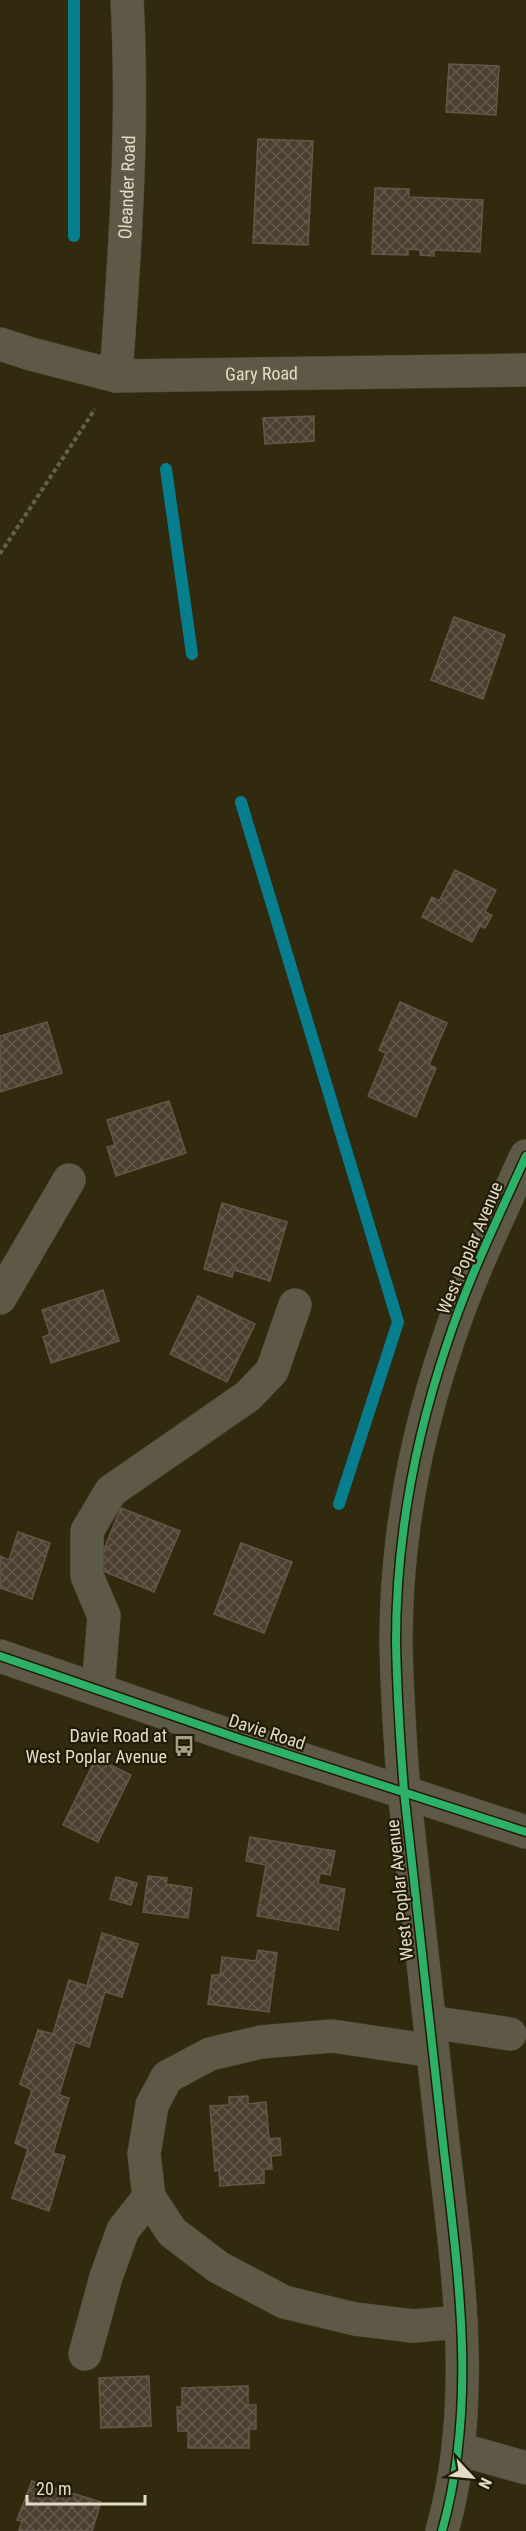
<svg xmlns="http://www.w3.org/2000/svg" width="526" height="2531" font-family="'Roboto Condensed',sans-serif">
<defs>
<pattern id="building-cross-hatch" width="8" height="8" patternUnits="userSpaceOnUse" patternTransform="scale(1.5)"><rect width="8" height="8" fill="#4b3f30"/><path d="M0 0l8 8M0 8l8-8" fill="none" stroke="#655a4c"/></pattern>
</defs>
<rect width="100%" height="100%" fill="#312a0e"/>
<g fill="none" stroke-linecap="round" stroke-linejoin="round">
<g stroke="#067e8e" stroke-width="12">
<polyline points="74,0 74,236"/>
<polyline points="166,469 192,654"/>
<polyline points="241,802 398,1322 339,1504"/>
</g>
</g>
<g fill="url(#building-cross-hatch)" stroke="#645748" stroke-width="1.5">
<polygon points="449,64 499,66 496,115 446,112"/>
<polygon points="258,139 313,141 308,245 253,243"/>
<polygon points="375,188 409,189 409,197 483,200 480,252 434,250 434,256 420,255 420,250 408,249 408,255 372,254"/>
<polygon points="314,416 314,441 265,444 263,418"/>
<polygon points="454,617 505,635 483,699 431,680"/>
<polygon points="455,870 496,890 485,912 492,915 485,928 480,926 472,942 422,917 432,897 439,901"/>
<polygon points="400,1002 447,1023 429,1065 436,1068 416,1117 368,1096 386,1053 379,1050"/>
<polygon points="47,1022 62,1073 0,1092 0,1036"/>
<polygon points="169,1101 186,1153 116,1176 107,1147 115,1145 107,1120"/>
<polygon points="222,1203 287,1222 270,1281 234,1270 232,1277 204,1269"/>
<polygon points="103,1290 119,1341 51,1363 43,1337 50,1334 42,1310"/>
<polygon points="198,1296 255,1324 227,1382 170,1354"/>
<polygon points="121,1508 180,1531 154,1592 96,1568"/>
<polygon points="18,1532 50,1543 32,1599 0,1588 0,1556 9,1560"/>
<polygon points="241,1543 292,1562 264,1633 214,1614"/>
<polygon points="96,1758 131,1775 98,1842 63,1825"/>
<polygon points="250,1837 335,1851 330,1875 320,1873 318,1884 345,1889 338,1930 257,1916 266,1865 246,1861"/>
<polygon points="148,1876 167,1878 166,1884 192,1888 188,1918 143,1912"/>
<polygon points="116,1877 137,1883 131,1905 110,1899"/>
<polygon points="102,1933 138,1944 122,1997 105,1992 89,2047 75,2042 59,2095 69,2098 53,2153 65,2156 49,2211 12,2198 28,2149 15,2143 32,2090 20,2084 38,2030 53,2034 69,1980 87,1986"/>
<polygon points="258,1950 277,1953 269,2012 208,2004 212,1975 220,1975 222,1957 256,1961"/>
<polygon points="248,2096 248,2104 266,2102 269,2139 280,2138 281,2155 271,2156 272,2169 264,2169 264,2183 220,2186 219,2170 215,2171 210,2106 229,2105 229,2097"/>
<polygon points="149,2376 151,2426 101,2428 99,2378"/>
<polygon points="248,2386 248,2405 256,2405 256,2429 249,2429 249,2448 188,2448 188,2431 178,2431 177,2407 182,2407 182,2388"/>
<polygon points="32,2481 101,2502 92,2531 19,2531 22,2521 17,2520"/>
</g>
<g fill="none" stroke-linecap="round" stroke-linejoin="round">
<defs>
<g id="minor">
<path id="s1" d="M0 344 31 354 116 376 526 370"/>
<path id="s2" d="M116 376C125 251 134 125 127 0"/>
<polyline points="0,1298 69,1180"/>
<polyline points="0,1656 243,1740 526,1832"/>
<polyline points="98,1689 104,1616 87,1576 87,1531 111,1491 248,1396 272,1371 295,1305"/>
<polyline points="430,2022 510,2034"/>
<polyline points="433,2051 332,2036 261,2042 210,2054 167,2077 152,2105 144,2154 149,2197 172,2232 218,2267 284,2302 355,2319 413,2326 461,2322"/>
<polyline points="85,2354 106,2277 123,2230 149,2197"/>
<polyline points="459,2449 526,2468"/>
<path d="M442 2531C479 2400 457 2267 442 2134 429 2020 417 1905 404 1791 400 1741 397 1692 396 1642 396 1541 415 1439 447 1344 468 1279 498 1218 526 1156"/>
</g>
</defs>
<use href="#minor" stroke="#46402e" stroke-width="34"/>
<polyline stroke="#64604f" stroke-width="4" stroke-dasharray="4.5 3" stroke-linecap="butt" points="0,554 95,409"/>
<use href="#minor" stroke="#5e5946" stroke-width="33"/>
<defs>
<g id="cycleway">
<polyline points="0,1656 243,1740 526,1832"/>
<path d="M442 2531C479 2400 457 2267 442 2134 429 2020 417 1905 404 1791 400 1741 397 1692 396 1642 396 1541 415 1439 447 1344 468 1279 498 1218 526 1156"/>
</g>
</defs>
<use href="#cycleway" stroke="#211b08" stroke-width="11"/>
<use href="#cycleway" stroke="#2db169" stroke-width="8"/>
</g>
<defs>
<symbol id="bus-bare" viewBox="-9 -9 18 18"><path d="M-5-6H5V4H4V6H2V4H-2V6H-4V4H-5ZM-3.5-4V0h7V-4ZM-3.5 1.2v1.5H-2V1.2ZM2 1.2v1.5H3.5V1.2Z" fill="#a59e84" stroke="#211b08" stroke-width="2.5" paint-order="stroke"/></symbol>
</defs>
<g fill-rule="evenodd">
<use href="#bus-bare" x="169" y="1731" width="30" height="30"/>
</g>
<g text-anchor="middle" stroke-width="4.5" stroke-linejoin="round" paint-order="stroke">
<g font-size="18" fill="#e3dcc4" stroke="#211b08">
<text dy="6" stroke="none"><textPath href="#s2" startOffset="189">Oleander Road</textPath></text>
<text dy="6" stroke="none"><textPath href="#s1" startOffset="266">Gary Road</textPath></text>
<text transform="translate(470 1248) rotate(-67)" y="6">West Poplar Avenue</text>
<text transform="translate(267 1732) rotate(18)" y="6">Davie Road</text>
<text transform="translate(400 1890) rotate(-96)" y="6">West Poplar Avenue</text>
</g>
<g font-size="18" fill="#e3dcc4" stroke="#211b08" text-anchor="end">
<text x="167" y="1742">Davie Road at<tspan x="167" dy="21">West Poplar Avenue</tspan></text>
</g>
</g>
<g transform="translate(472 2477) rotate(116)" stroke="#211b08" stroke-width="4.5" paint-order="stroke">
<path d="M0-4.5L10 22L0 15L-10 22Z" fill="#e3dcc4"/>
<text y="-9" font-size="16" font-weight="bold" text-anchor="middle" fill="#e3dcc4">N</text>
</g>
<path d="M27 2495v9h118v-9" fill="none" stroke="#e3dcc4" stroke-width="3"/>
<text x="36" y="2495" font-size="18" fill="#e3dcc4" stroke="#211b08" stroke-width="4.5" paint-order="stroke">20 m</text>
</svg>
